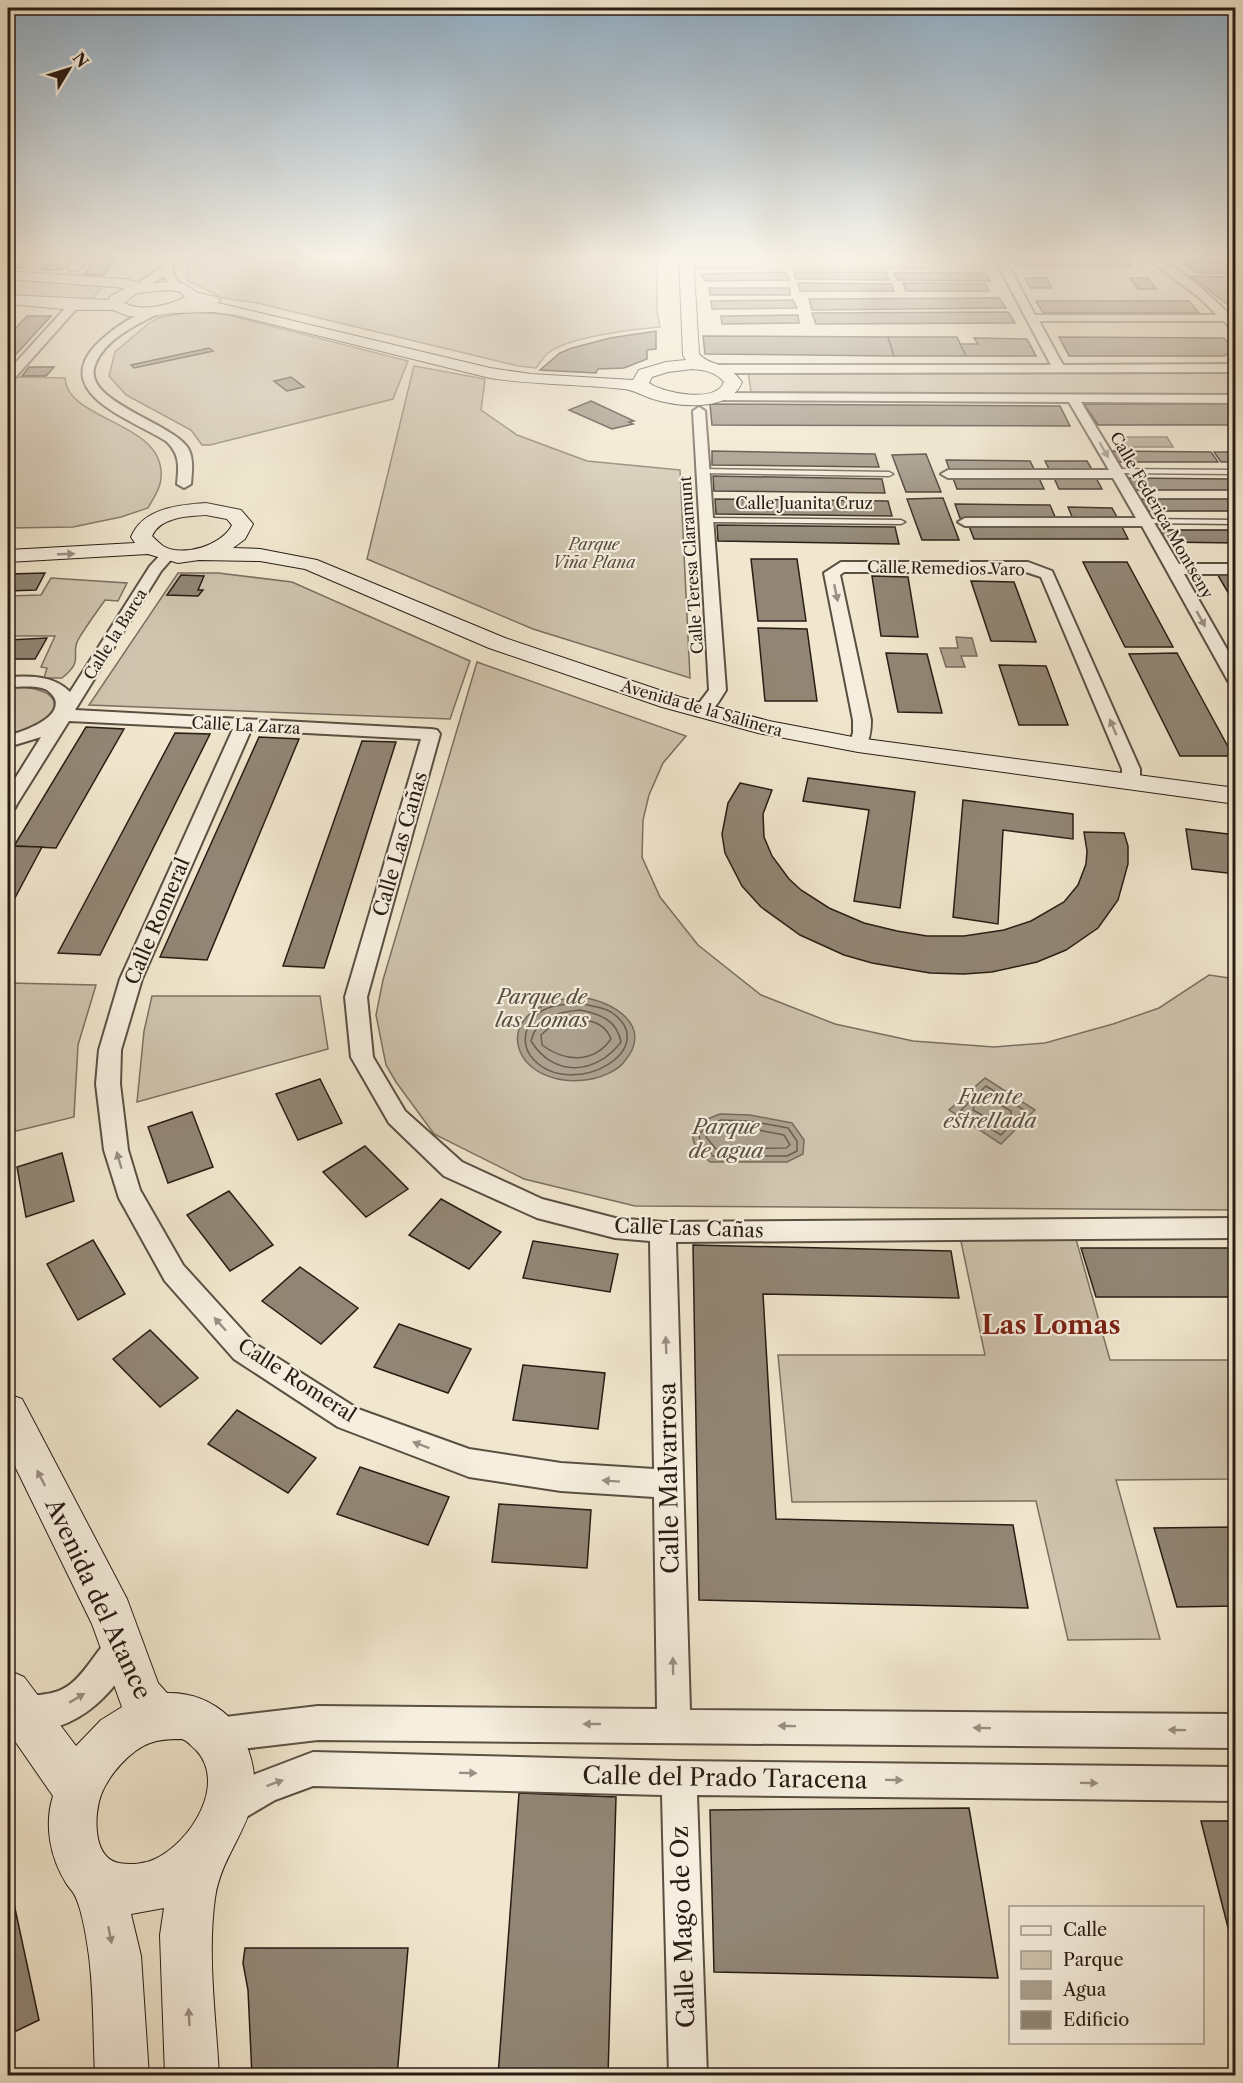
<svg xmlns="http://www.w3.org/2000/svg" width="1243" height="2083" font-family="'Libre Caslon Text',serif">
<rect width="100%" height="100%" fill="#f1e7ce"/>
<filter id="stains"><feTurbulence type="fractalNoise" baseFrequency=".00333" numOctaves="4"/><feColorMatrix values="0 0 0 0 .2 0 0 0 0 .09 0 0 0 0 .02 0 0 0 .5 -.17"/></filter>
<radialGradient id="worn" r=".72"><stop offset=".6" stop-color="#630" stop-opacity="0"/><stop offset="1" stop-color="#630" stop-opacity=".3"/></radialGradient>
<g fill="#cfc4ae" stroke="#7c7061" stroke-width="1.5">
<path d="M184 256H657V311L660 327C634 329 568 337 548 353 543 357 540 363 536 368L518 366 257 303 223 298 187 280 188 265Z"/>
<polygon points="696,256 983,256 988,269 696,269"/>
<polygon points="8,278 93,284 101,288 93,299 8,297"/>
<polygon points="190,312 224,314 408,361 393,399 210,445 202,445 191,430 126,395 109,376 115,352 148,324 158,318"/>
<polygon points="414,366 485,379 481,410 517,435 587,461 680,470 690,678 533,629 367,559"/>
<polygon points="748,371 1235,372 1236,395 751,392"/>
<path d="M15 377 65 378C67 422 166 421 161 478 161 488 153 499 148 508L121 517 73 527 8 528V385Z"/>
<polygon points="178,573 218,573 292,582 470,661 450,719 89,705"/>
<path d="M51 578 127 583 118 601 105 600C96 613 86 626 78 640 70 655 85 660 62 678H44L47 668 41 667 55 636H8V596L41 595Z"/>
<polygon points="477,662 686,736 663,763 649,795 643,820 642,857 660,897 698,945 761,995 835,1024 913,1041 994,1047 1045,1043 1113,1024 1159,1008 1209,975 1235,979 1235,1210 635,1206 524,1179 434,1134 396,1082 386,1065 376,1015 383,980"/>
<path d="M23 687C84 694 43 731 8 737V688Z"/>
<polygon points="8,983 96,985 78,1045 74,1117 8,1133"/>
<polygon points="152,996 320,996 328,1049 137,1102 144,1031"/>
<polygon points="959,1232 1074,1232 1110,1360 1235,1360 1235,1479 1116,1480 1160,1639 1068,1640 1036,1501 792,1502 778,1355 985,1355"/>
</g>
<g fill="#ada28f" stroke="#786c5e" stroke-width="1.5">
<polygon points="1121,437 1167,437 1173,447 1127,447"/>
<polygon points="956,637 972,638 977,656 961,656 965,667 946,667 940,648 958,648"/>
<path d="M580 997C613 1001 655 1026 624 1062 617 1071 602 1077 592 1079 512 1094 480 1005 580 997Z"/>
<polygon points="985,1078 1035,1110 1001,1144 949,1110"/>
<path d="M720 1114 750 1115 792 1123 804 1140 803 1154 787 1162H710C699 1152 691 1145 693 1130L705 1120Z"/>
</g>
<g fill="none" stroke-linecap="round" stroke-linejoin="round">
<g stroke="#6b5f52" stroke-width="1.5">
<path d="M580 1003C589 1006 603 1007 611 1012 664 1048 574 1101 534 1060 517 1042 527 1016 548 1008 558 1004 569 1004 580 1003Z"/>
<path d="M580 1010C600 1014 617 1020 621 1042 596 1075 554 1078 531 1041 537 1017 557 1012 580 1010Z"/>
<path d="M580 1019C594 1021 606 1025 611 1039 593 1064 565 1062 542 1045L541 1035 553 1024Z"/>
<polygon points="986,1086 1024,1110 1001,1135 961,1110"/>
<polygon points="985,1096 1011,1111 1011,1115 1000,1125 973,1110 974,1106"/>
<polygon points="721,1120 749,1121 788,1128 797,1141 797,1151 787,1156 713,1156 700,1142 699,1134 709,1125"/>
<polygon points="721,1127 748,1128 784,1135 790,1145 786,1148 716,1149 706,1137"/>
</g>
</g>
<g fill="#918675" stroke="#291c14" stroke-width="1.5">
<polygon points="19,256 37,256 24,268 8,268"/>
<polygon points="55,256 76,256 62,270 41,270"/>
<polygon points="99,256 120,256 104,275 83,275"/>
<polygon points="1010,258 1126,258 1132,266 1015,266"/>
<polygon points="1181,262 1236,262 1236,273 1199,273"/>
<polygon points="785,272 790,280 705,281 701,274"/>
<polygon points="794,272 886,272 889,280 796,279"/>
<polygon points="894,273 986,273 990,281 897,280"/>
<polygon points="1191,276 1225,277 1236,285 1236,311"/>
<polygon points="1025,278 1047,278 1052,288 1030,288"/>
<polygon points="1130,278 1148,278 1156,289 1138,289"/>
<polygon points="798,283 891,284 894,291 800,291"/>
<polygon points="903,283 986,284 989,291 906,291"/>
<polygon points="709,288 790,288 790,295 710,295"/>
<polygon points="999,298 1006,308 812,310 809,299"/>
<polygon points="793,300 797,308 712,309 711,301"/>
<polygon points="1036,301 1189,301 1199,313 1043,313"/>
<polygon points="1008,312 1015,323 816,324 812,313"/>
<polygon points="798,315 799,323 722,324 721,316"/>
<polygon points="27,316 51,316 8,363 8,336"/>
<polygon points="656,331 656,349 647,350 647,359 624,368 598,369 596,373 540,370 560,353 572,348 610,338"/>
<polygon points="703,336 888,337 894,356 705,354"/>
<polygon points="888,337 957,337 966,356 894,356"/>
<polygon points="1059,337 1224,338 1235,351 1224,356 1069,356"/>
<polygon points="974,338 1027,339 1036,356 966,356 960,344 978,344"/>
<polygon points="209,348 213,351 134,368 131,365"/>
<polygon points="29,367 54,367 46,376 22,376"/>
<polygon points="291,377 304,387 287,391 274,381"/>
<polygon points="591,401 634,421 629,422 633,424 612,429 569,410"/>
<polygon points="710,404 1060,406 1070,426 712,425"/>
<polygon points="1084,404 1236,404 1236,425 1098,425"/>
<polygon points="712,451 875,454 879,467 712,465"/>
<polygon points="1112,451 1211,452 1218,462 1118,462"/>
<polygon points="1214,452 1236,452 1236,462 1221,462"/>
<polygon points="926,454 941,492 906,492 892,455"/>
<polygon points="946,460 1030,461 1035,471 950,471"/>
<polygon points="1045,461 1087,461 1093,471 1050,471"/>
<polygon points="713,476 882,479 885,493 714,491"/>
<polygon points="953,478 1039,478 1044,489 957,489"/>
<polygon points="1054,478 1096,478 1102,489 1059,489"/>
<polygon points="1126,478 1228,479 1236,490 1132,490"/>
<polygon points="943,498 959,540 922,540 907,499"/>
<polygon points="715,499 888,501 892,516 716,514"/>
<polygon points="1139,499 1236,499 1236,511 1145,511"/>
<polygon points="955,504 1050,505 1056,519 960,518"/>
<polygon points="1068,507 1112,508 1118,519 1073,519"/>
<polygon points="717,525 895,527 899,544 718,541"/>
<polygon points="969,526 1122,527 1128,539 974,539"/>
<polygon points="1156,530 1236,530 1236,543 1163,542"/>
<polygon points="751,559 797,559 806,621 758,621"/>
<polygon points="1083,562 1127,562 1173,647 1125,647"/>
<polygon points="1216,572 1236,572 1236,606"/>
<polygon points="45,573 36,590 8,591 8,574"/>
<polygon points="181,575 204,576 198,590 203,590 198,596 167,595"/>
<polygon points="872,576 908,577 918,637 881,636"/>
<polygon points="971,581 1014,582 1036,642 991,641"/>
<polygon points="758,628 807,629 817,701 765,701"/>
<polygon points="47,638 35,659 8,659 8,640"/>
<polygon points="886,653 927,654 942,713 898,712"/>
<polygon points="1177,653 1233,756 1180,756 1129,654"/>
<polygon points="999,665 1046,666 1068,725 1019,725"/>
<polygon points="86,727 124,729 56,848 14,846"/>
<polygon points="175,733 210,734 100,955 58,953"/>
<polygon points="259,737 299,739 207,960 160,957"/>
<polygon points="362,741 396,742 324,968 283,966"/>
<polygon points="808,778 915,792 900,908 854,901 869,810 803,801"/>
<polygon points="740,783 772,790 763,814 764,837 772,856 789,879 801,890 829,908 864,923 897,931 927,936 964,936 1004,930 1031,921 1064,902 1078,885 1086,864 1087,851 1084,832 1124,833 1128,846 1128,864 1118,900 1098,928 1066,950 1037,962 992,972 964,974 930,973 872,963 844,955 800,935 761,907 742,886 725,853 722,834 728,803"/>
<polygon points="963,800 1073,814 1073,839 1003,830 998,924 953,917"/>
<polygon points="1186,829 1236,835 1236,874 1192,869"/>
<polygon points="8,846 42,847 8,911"/>
<polygon points="320,1079 342,1123 298,1140 276,1094"/>
<polygon points="192,1112 213,1167 168,1183 148,1127"/>
<polygon points="365,1146 408,1189 366,1217 323,1172"/>
<polygon points="62,1153 74,1201 26,1217 17,1167"/>
<polygon points="229,1191 273,1245 230,1271 187,1215"/>
<polygon points="441,1199 501,1232 469,1269 409,1235"/>
<polygon points="93,1240 125,1294 78,1320 47,1264"/>
<polygon points="533,1241 618,1254 610,1292 523,1278"/>
<polygon points="693,1245 951,1251 959,1298 763,1294 776,1519 1013,1525 1028,1608 699,1600"/>
<polygon points="1081,1248 1236,1248 1236,1297 1096,1297"/>
<polygon points="300,1267 358,1308 321,1344 262,1301"/>
<polygon points="399,1324 471,1349 448,1393 374,1367"/>
<polygon points="150,1330 198,1378 160,1407 113,1359"/>
<polygon points="523,1365 605,1373 598,1429 513,1420"/>
<polygon points="237,1410 316,1458 288,1493 208,1444"/>
<polygon points="360,1467 449,1497 428,1545 337,1514"/>
<polygon points="499,1504 591,1510 587,1568 492,1562"/>
<polygon points="1236,1527 1236,1606 1177,1607 1154,1528"/>
<polygon points="519,1793 616,1797 608,2076 498,2076"/>
<polygon points="969,1808 998,1978 714,1972 710,1810"/>
<polygon points="1201,1821 1236,1821 1236,1959"/>
<polygon points="8,1876 39,2020 8,2035"/>
<polygon points="245,1948 408,1948 397,2076 252,2076 248,1990 243,1963"/>
</g>
<g fill="none" stroke-linecap="round" stroke-linejoin="round">
<defs>
<g id="lane">
<polygon points="699,469 889,472 893,474 889,476 702,473 699,473"/>
<polygon points="1113,469 1236,470 1236,474 1116,473 1113,473"/>
<polygon points="703,518 901,520 905,522 901,524 706,522 702,520"/>
<polygon points="1142,519 1236,520 1236,524 1145,523 1142,523"/>
</g>
<g id="street">
<polygon points="80,256 91,256 77,270 69,270 69,266"/>
<polygon points="160,256 170,256 174,276 182,287 181,289 173,289 164,276 151,284 151,289 143,289 140,283 141,281 161,268"/>
<path d="M993 256H1003L1035 315H1217L1200 298 1143 256C1169 256 1211 296 1230 315H1236V327L1229 326 1224 321H1039L1063 365 1236 364V372L718 373 712 369 718 365H1051Z"/>
<polygon points="74,302 78,303 78,307 12,381 8,382 8,371 70,303"/>
<path d="M154 309 160 312 158 314C135 325 104 340 95 365 81 401 171 422 188 448 194 459 192 472 191 484L184 488 177 484C179 466 180 454 166 441 131 419 47 392 99 342 114 328 134 314 154 309Z"/>
<polygon points="718,393 1236,395 1236,403 1081,402 1179,564 1236,564 1236,574 1184,574 1236,665 1236,686 1228,681 1142,526 965,526 958,522 965,518 1136,518 1113,478 948,478 941,474 948,470 1109,470 1069,402 714,400 712,397"/>
<path d="M699 407 705 411 726 690C719 701 711 718 696 715L693 711 709 690 693 411Z"/>
<path d="M169 550 176 554 161 571 75 710 431 729 437 730 440 734 367 997 373 1057 405 1111 462 1162 542 1199 615 1218 663 1222 1236 1218V1238L676 1242 690 1710 1236 1714V1748L318 1740 217 1752 205 1747 200 1735 205 1723 217 1718 318 1706 657 1709 654 1497 561 1491 469 1477 338 1427 234 1359 165 1281 119 1198 104 1150 96 1084 99 1050 120 979 233 729 69 721 17 804 15 808 8 810V790L41 737 8 747V736C21 732 62 719 55 699 53 695 49 691 45 689 34 685 20 687 8 687V677C29 676 53 675 70 692L150 566 164 551ZM251 730 421 739 345 997 351 1057 389 1123 444 1176 537 1218 615 1238 650 1241 654 1469 561 1463 469 1449 358 1409 254 1343 183 1265 140 1190 128 1150 120 1084 121 1050 142 979Z"/>
<path d="M841 562H1028L1052 571 1140 769V782L1138 786H1124L1122 782V769L1041 577 1026 572H844L840 575 871 720C871 730 870 740 864 749H852L849 745 853 733V720L824 573Z"/>
<path d="M122 1630 133 1635 138 1646C119 1693 65 1747 10 1724L8 1707 10 1700C29 1693 51 1698 68 1686 90 1671 100 1639 122 1630Z"/>
<polygon points="313,1752 679,1761 1236,1767 1236,1801 697,1795 707,2076 669,2076 662,1795 313,1786 275,1800 229,1827 217,1822 212,1810 217,1798 253,1775"/>
</g>
<g id="secondary">
<path d="M679 256H693L699 354C712 368 726 360 742 382 730 413 675 407 650 398 641 395 634 390 624 389 579 384 535 385 490 378L235 315 213 312 175 313 145 317 128 316 113 310H74L8 304V295L108 300 111 296 125 288 8 279V271L125 279 143 284 169 282 184 284 198 293 217 297 220 300 218 303 490 368 531 374 633 380 639 370 666 362 686 360 683 355ZM169 290 180 292 185 297C167 306 142 312 124 303L137 293ZM692 369C705 370 716 372 724 382 716 404 663 393 649 383L652 377 668 372Z"/>
<path d="M206 503 241 510 253 524 245 539 233 548 260 549 317 560 505 638 680 697 769 721 858 738 1236 788V804L858 752 758 733 662 707 489 648 305 569 260 561 199 560 178 563 148 554 8 562V550L135 543 131 537C143 508 178 505 206 503ZM206 515 227 519 232 525C223 545 182 558 163 546 159 543 155 539 152 536 160 517 188 516 206 515Z"/>
<path d="M8 1394 22 1399 127 1599 158 1683 167 1693C190 1692 213 1701 229 1717 239 1728 244 1738 249 1752 270 1815 223 1843 215 1898 207 1956 216 2017 219 2076H165L160 1935 164 1908 131 1914 141 1956 149 2076H95C93 2036 94 1996 89 1956 87 1941 82 1908 74 1894 72 1890 68 1887 66 1883 50 1857 44 1825 53 1796L8 1731V1670L24 1677 76 1746 101 1720 122 1707 92 1624 8 1452ZM182 1739C188 1741 191 1746 196 1750 228 1784 190 1843 155 1859 145 1864 130 1865 119 1863 92 1858 94 1814 101 1795 108 1776 130 1750 150 1743 160 1739 172 1739 182 1739Z"/>
</g>
</defs>
<use href="#lane" stroke="#5b4f42" stroke-width="3"/>
<use href="#street" stroke="#5b4f42" stroke-width="4"/>
<use href="#secondary" stroke="#291c14" stroke-width="2"/>
<use href="#lane" fill="#f6efdf" fill-rule="evenodd"/>
<use href="#street" fill="#f6efdf" fill-rule="evenodd"/>
<use href="#secondary" fill="#f6efdf" fill-rule="evenodd"/>
</g>
<defs><path id="oneway-solid" d="M-6-.8H1V-3.2L6.5 0L1 3.2V.8H-6Z" transform="scale(1.5)"/></defs>
<g fill="#9a9084">
<use href="#oneway-solid" transform="translate(1104 450) rotate(60)"/>
<use href="#oneway-solid" transform="translate(66 554) rotate(-2)"/>
<use href="#oneway-solid" transform="translate(836 593) rotate(78)"/>
<use href="#oneway-solid" transform="translate(1201 619) rotate(61)"/>
<use href="#oneway-solid" transform="translate(1113 727) rotate(-113)"/>
<use href="#oneway-solid" transform="translate(119 1160) rotate(-106)"/>
<use href="#oneway-solid" transform="translate(220 1324) rotate(-132)"/>
<use href="#oneway-solid" transform="translate(666 1345) rotate(-92)"/>
<use href="#oneway-solid" transform="translate(421 1445) rotate(-159)"/>
<use href="#oneway-solid" transform="translate(41 1478) rotate(-117)"/>
<use href="#oneway-solid" transform="translate(611 1481) rotate(-176)"/>
<use href="#oneway-solid" transform="translate(673 1666) rotate(-91)"/>
<use href="#oneway-solid" transform="translate(77 1698) rotate(-31)"/>
<use href="#oneway-solid" transform="translate(592 1724) rotate(-180)"/>
<use href="#oneway-solid" transform="translate(787 1726) rotate(-179)"/>
<use href="#oneway-solid" transform="translate(982 1728) rotate(-179)"/>
<use href="#oneway-solid" transform="translate(1177 1730) rotate(-179)"/>
<use href="#oneway-solid" transform="translate(468 1773) rotate(1)"/>
<use href="#oneway-solid" transform="translate(894 1780) rotate(1)"/>
<use href="#oneway-solid" transform="translate(275 1783) rotate(-20)"/>
<use href="#oneway-solid" transform="translate(1089 1783) rotate(1)"/>
<use href="#oneway-solid" transform="translate(110 1935) rotate(79)"/>
<use href="#oneway-solid" transform="translate(189 2017) rotate(-93)"/>
</g>
<linearGradient id="sky" x2="0" y2="1"><stop stop-color="#90adc4"/><stop offset="0.47" stop-color="#f9f4e9"/><stop offset="1" stop-color="#f9f4e9" stop-opacity="0"/></linearGradient>
<rect width="1243" height="548" fill="url(#sky)"/>
<g text-anchor="middle" stroke-width="4.5" stroke-linejoin="round" paint-order="stroke">
<g font-size="16" fill="#291c14" stroke="#f6efdf">
<text x="804" y="509">Calle Juanita Cruz</text>
<text transform="translate(1162 515) rotate(60)" y="6">Calle Federica Montseny</text>
<text transform="translate(691 565) rotate(-94)" y="6">Calle Teresa Claramunt</text>
<text transform="translate(946 568) rotate(1)" y="6">Calle Remedios Varo</text>
<text transform="translate(115 634) rotate(-58)" y="6">Calle la Barca</text>
<text transform="translate(702 708) rotate(16)" y="6">Avenida de la Salinera</text>
<text transform="translate(246 725) rotate(3)" y="6">Calle La Zarza</text>
</g>
<g font-size="16" font-style="italic" fill="#5b4e42" stroke="#f6efdf">
<text x="594" y="550">Parque<tspan x="594" dy="18">Viña Plana</tspan></text>
</g>
<g font-size="20" fill="#291c14" stroke="#f6efdf">
<text transform="translate(400 844) rotate(-74)" y="7">Calle Las Cañas</text>
<text transform="translate(157 921) rotate(-67)" y="7">Calle Romeral</text>
<text transform="translate(689 1228) rotate(2)" y="7">Calle Las Cañas</text>
<text transform="translate(297 1380) rotate(33)" y="7">Calle Romeral</text>
</g>
<g font-size="20" font-style="italic" fill="#5b4e42" stroke="#f6efdf">
<text x="542" y="1004">Parque de<tspan x="542" dy="23">las Lomas</tspan></text>
</g>
<g font-size="21" font-style="italic" fill="#5e5245" stroke="#f6efdf">
<text x="990" y="1104">Fuente<tspan x="990" dy="24">estrellada</tspan></text>
<text x="726" y="1134">Parque<tspan x="726" dy="24">de agua</tspan></text>
</g>
<g font-size="24" fill="#291c14" stroke="#f6efdf">
<text transform="translate(669 1478) rotate(-91)" y="8">Calle Malvarrosa</text>
<text transform="translate(98 1599) rotate(65)" y="8">Avenida del Atance</text>
<text transform="translate(725 1778) rotate(1)" y="8">Calle del Prado Taracena</text>
<text transform="translate(683 1927) rotate(-92)" y="8">Calle Mago de Oz</text>
</g>
<g font-size="26" font-weight="bold" fill="#7a1f14" stroke="#f6efdf">
<text x="1051" y="1334">Las Lomas</text>
</g>
</g>
<rect width="1243" height="2083" fill="none" stroke="#f1e7ce" stroke-width="30"/>
<rect x="9" y="9" width="1225" height="2065" fill="none" stroke="#291c14" stroke-width="3"/>
<rect x="15" y="15" width="1213" height="2053" fill="none" stroke="#291c14" stroke-width="1.5"/>
<rect x="1009" y="1906" width="195" height="138" fill="#f6efdf" stroke="#a49b8e" stroke-width="1.5"/>
<rect x="1021" y="1926" width="30" height="9" fill="#f6efdf" stroke="#a49b8e" stroke-width="1.5"/>
<text x="1063" y="1936" font-size="18" fill="#291c14">Calle</text>
<rect x="1021" y="1951" width="30" height="18" fill="#cfc4ae" stroke="#a49b8e" stroke-width="1.5"/>
<text x="1063" y="1966" font-size="18" fill="#291c14">Parque</text>
<rect x="1021" y="1981" width="30" height="18" fill="#ada28f" stroke="#a49b8e" stroke-width="1.5"/>
<text x="1063" y="1996" font-size="18" fill="#291c14">Agua</text>
<rect x="1021" y="2011" width="30" height="18" fill="#918675" stroke="#a49b8e" stroke-width="1.5"/>
<text x="1063" y="2026" font-size="18" fill="#291c14">Edificio</text>
<g transform="translate(69 69) rotate(52)" stroke="#f6efdf" stroke-width="4.5" paint-order="stroke">
<path d="M0-4.5L10 22L0 15L-10 22Z" fill="#291c14"/>
<text y="-9" font-size="16" font-weight="bold" text-anchor="middle" fill="#291c14">N</text>
</g>
<rect width="100%" height="100%" filter="url(#stains)"/>
<rect width="100%" height="100%" fill="url(#worn)"/>
</svg>
